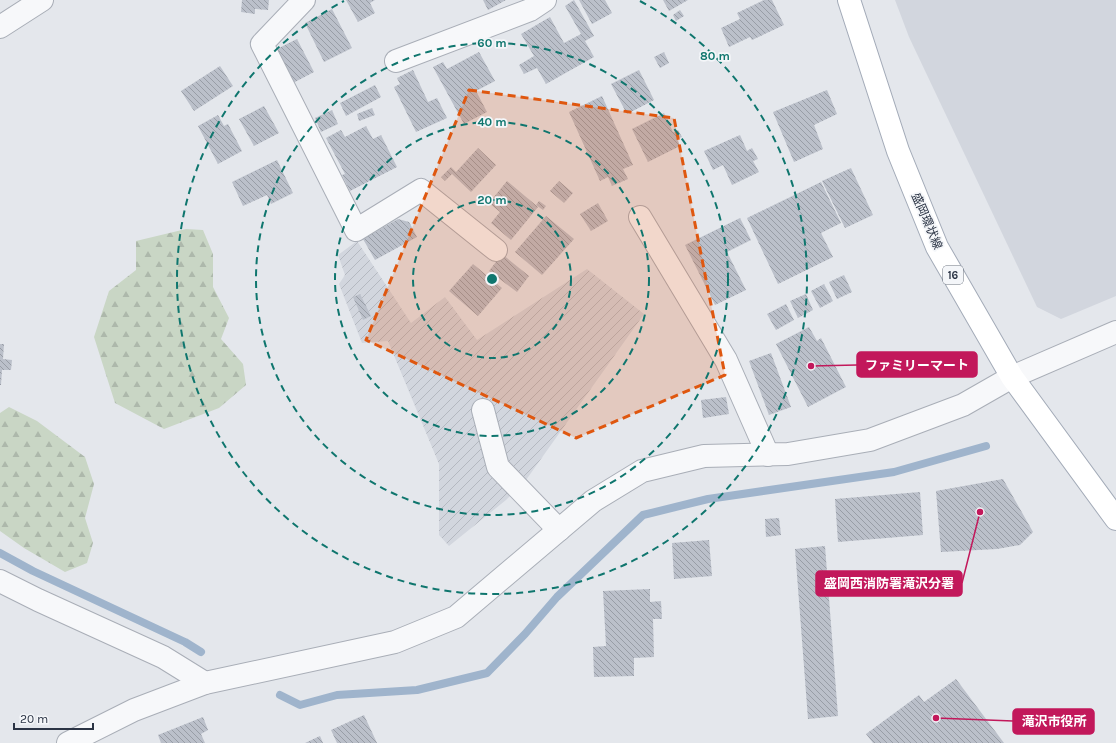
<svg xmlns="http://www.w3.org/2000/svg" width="1116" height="743" font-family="Karla,'Noto Sans JP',sans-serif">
<defs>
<pattern id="industrial-furrows" width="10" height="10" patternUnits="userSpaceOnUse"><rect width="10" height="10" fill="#d2d6de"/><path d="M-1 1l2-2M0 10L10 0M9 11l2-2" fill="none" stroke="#b4b8c0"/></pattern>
<pattern id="forest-firs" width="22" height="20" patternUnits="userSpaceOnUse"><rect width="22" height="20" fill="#c9d6c5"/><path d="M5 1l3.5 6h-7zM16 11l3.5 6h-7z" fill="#adb8ab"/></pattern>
<pattern id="building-back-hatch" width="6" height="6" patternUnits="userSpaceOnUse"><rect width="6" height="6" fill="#bbc0ca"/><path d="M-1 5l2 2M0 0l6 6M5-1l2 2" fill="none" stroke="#989da6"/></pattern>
</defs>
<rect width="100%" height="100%" fill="#e4e7ec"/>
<polygon fill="#d2d6de" points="895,0 1116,0 1116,296 1061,319 1037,307 909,37"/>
<polygon fill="url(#industrial-furrows)" points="357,241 411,323 445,297 477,340 587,269 644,314 526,480 506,500 449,546 439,535 439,464 388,341 362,343 339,284 345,275 338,255"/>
<g fill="url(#forest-firs)">
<polygon points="186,229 203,230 213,254 213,287 229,318 221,339 243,364 246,385 219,408 164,429 115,403 94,337 109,291 136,270 136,241"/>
<polygon points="9,407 37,421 85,457 94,484 85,518 93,543 87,563 65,572 24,548 0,531 0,413"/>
</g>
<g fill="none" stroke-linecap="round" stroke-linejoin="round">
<g stroke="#9fb4cc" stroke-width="8">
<polyline points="0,553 33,571 185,642 201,652"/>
<polyline points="280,695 300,705 337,695 417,690 487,673 525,634 557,597 643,515 708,499 894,472 986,446"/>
</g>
</g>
<g fill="url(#building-back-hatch)">
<polygon points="242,0 269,0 268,10 255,9 255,14 241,12"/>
<polygon points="346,0 375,0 370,3 375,13 358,22"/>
<polygon points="483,0 506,0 488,10"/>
<polygon points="574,0 594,36 585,41 594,57 546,84 537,68 524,74 519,65 534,56 521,34 550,17 564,43 581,34 565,6"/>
<polygon points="579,0 605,0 612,13 592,24"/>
<polygon points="663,0 688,0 669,11"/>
<polygon points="764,0 772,0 784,25 752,40 750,37 729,47 721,28 740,19 737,13"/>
<polygon points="332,9 352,48 324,62 305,23"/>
<polygon points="680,10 684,16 676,21 673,15"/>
<polygon points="297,39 314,72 293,83 275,50"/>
<polygon points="479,52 495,81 476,91 487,112 464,124 433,67 443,62 447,69"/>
<polygon points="664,52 669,63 660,68 654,57"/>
<polygon points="220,66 233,86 194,111 181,91"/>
<polygon points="413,70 428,102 437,98 447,118 416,132 394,87 400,84 397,78"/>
<polygon points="639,70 654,100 627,114 611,84"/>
<polygon points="375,85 381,97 346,116 340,103"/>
<polygon points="827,90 837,114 814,125 823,149 794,162 773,112"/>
<polygon points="602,96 633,165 623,169 628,179 612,186 608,177 600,181 569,112"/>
<polygon points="264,106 279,133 254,146 239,119"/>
<polygon points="372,108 375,115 359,121 357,114"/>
<polygon points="332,110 338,124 321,132 315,118"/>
<polygon points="664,113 673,132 678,130 682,137 677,139 680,146 648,162 632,129"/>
<polygon points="218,115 224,126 228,124 242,151 218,164 198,126"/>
<polygon points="366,126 373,139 381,135 397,167 350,191 342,175 345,174 326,138 341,130 345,137"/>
<polygon points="740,135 747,151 752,148 758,159 753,161 759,172 732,185 723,165 713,170 704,151"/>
<polygon points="478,148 496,165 471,192 452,174 445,181 441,177 451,167 456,172"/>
<polygon points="277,160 293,193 271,204 267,195 243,206 232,182"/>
<polygon points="851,168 873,215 845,228 822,181"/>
<polygon points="507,181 538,207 511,240 491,223 500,212 489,203"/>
<polygon points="559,181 573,193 564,203 550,191"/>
<polygon points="821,182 841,223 821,233 833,257 778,284 747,218"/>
<polygon points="539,201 546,206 543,210 536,205"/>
<polygon points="598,203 608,221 591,231 580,214"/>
<polygon points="546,216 574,239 542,275 515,252"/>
<polygon points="740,218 751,240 727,252 746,290 715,305 685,245"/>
<polygon points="398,219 409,222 417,237 375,260 363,239"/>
<polygon points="502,254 529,276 517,292 489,271"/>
<polygon points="473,264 502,288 478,316 449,291"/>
<polygon points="844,275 852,292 837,299 829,282"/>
<polygon points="824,284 833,301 820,308 811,291"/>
<polygon points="360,294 371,316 363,320 353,297"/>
<polygon points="806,294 813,310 798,318 790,301"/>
<polygon points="786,304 794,320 776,330 767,314"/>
<polygon points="809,327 817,341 821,338 846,387 808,407 776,344"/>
<polygon points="0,344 4,344 3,359 12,360 11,370 2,370 1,385 0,385"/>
<polygon points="771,353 791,407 769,415 749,361"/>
<polygon points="726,397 729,414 703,418 701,400"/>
<polygon points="1003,479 1033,532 1020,545 997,549 941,552 936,491"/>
<polygon points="920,492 923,535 838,542 835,499"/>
<polygon points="779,518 781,535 766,537 765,519"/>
<polygon points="709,540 712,576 674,579 672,543"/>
<polygon points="825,546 838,716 808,719 795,549"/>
<polygon points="650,589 650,602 661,601 662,619 653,619 654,657 634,658 634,676 594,677 593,647 606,646 603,591"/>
<polygon points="956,679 1004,743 873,743 866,734 919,695 924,702"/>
<polygon points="364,715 377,743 337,743 331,730"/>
<polygon points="203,717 208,730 201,734 205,743 161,743 158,735"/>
<polygon points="320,736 323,743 305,743"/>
</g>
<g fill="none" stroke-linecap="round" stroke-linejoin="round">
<defs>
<g id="minor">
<polyline points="304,0 262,44 356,230 421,190 496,250"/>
<polyline points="0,27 42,0"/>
<polyline points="396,61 530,10 545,0"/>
<polyline points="640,217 726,360 768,455"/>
<polyline points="483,410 498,467 559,530"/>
<polyline points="0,581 38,600 163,657 205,683"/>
<polyline points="68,743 134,710 205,683 395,642 456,617 593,501 642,471 704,456 788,454 870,440 963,405 1012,377 1116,332"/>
</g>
<polyline id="major" points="849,0 898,151 937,247 1012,377 1116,519"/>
</defs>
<use href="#minor" stroke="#a9aeb7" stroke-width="24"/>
<use href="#major" stroke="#a3abb8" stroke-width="24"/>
<use href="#minor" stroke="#f7f8fa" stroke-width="22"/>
<use href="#major" stroke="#fff" stroke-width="22"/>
</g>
<path fill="#df570f" fill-opacity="0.2" stroke="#df570f" stroke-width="3" stroke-dasharray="8 5" stroke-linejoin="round" d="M469 90 674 118 725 375 576 438 366 340Z"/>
<g fill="none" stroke="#0f766e" stroke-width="2" stroke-dasharray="7 5">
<circle cx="492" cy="279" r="79"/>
<circle cx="492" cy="279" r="157"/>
<circle cx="492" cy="279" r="236"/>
<path d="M640 1A315 315 0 1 1 344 1"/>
</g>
<g text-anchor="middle" stroke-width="3.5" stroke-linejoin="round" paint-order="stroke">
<rect fill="#f4f6f9" stroke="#676e7b" stroke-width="1" x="943" y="266" width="20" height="18" rx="3"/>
<g font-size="11" font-weight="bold" fill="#2b3445">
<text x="953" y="279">16</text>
</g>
<g font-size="12" fill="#2b3445" stroke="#f4f6f9">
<text transform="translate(927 221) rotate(67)" y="4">盛岡環状線</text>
</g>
</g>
<circle cx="492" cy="279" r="6" fill="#0f766e" stroke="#f4f6f9" stroke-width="2"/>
<g font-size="12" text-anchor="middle" font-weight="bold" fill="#0f766e" stroke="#f4f6f9" stroke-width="3.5" stroke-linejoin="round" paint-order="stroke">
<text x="492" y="47">60 m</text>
<text x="715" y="60">80 m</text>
<text x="492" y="126">40 m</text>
<text x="492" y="204">20 m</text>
</g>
<path fill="none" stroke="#c2185b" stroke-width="1.5" d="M811 366L857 365M980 512L962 583M936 718L1013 721"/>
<g fill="#c2185b" stroke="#f4f6f9" stroke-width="1.5">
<circle cx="811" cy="366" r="4"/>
<circle cx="980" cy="512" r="4"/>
<circle cx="936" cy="718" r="4"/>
</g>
<g fill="#c2185b" stroke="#c2185b" stroke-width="1.5">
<rect x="857" y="352" width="120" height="25" rx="4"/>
<rect x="816" y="571" width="146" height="25" rx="4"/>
<rect x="1013" y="709" width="81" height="25" rx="4"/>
</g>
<g font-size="13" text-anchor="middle" font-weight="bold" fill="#fff">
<text x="917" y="370">ファミリーマート</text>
<text x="889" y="588">盛岡西消防署滝沢分署</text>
<text x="1054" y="726">滝沢市役所</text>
</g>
<path d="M14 723v6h79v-6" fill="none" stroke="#2b3445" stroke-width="2"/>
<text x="20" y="723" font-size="12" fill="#2b3445" stroke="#f4f6f9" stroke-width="3" paint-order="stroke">20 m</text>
</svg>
